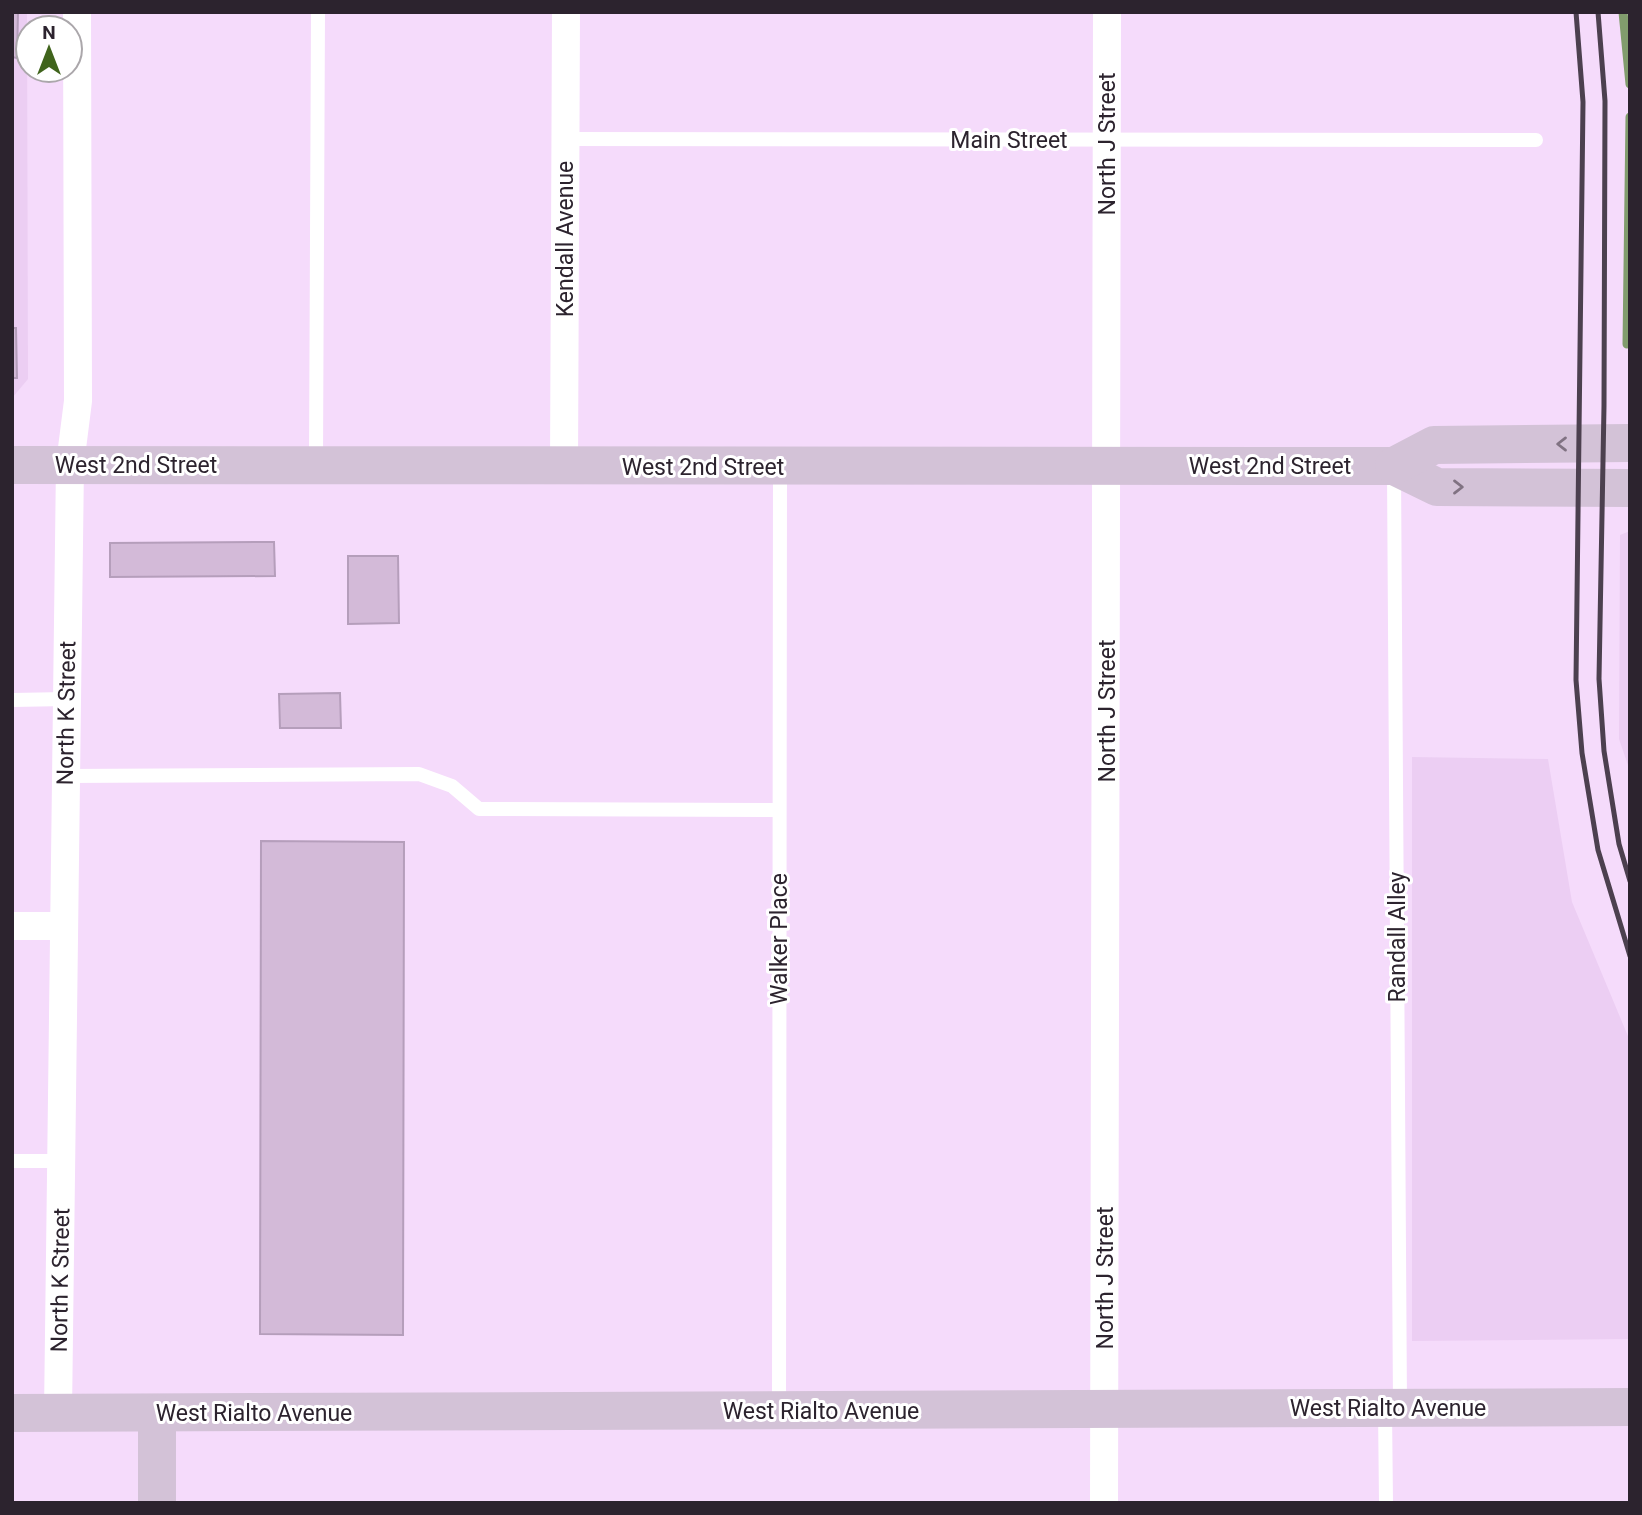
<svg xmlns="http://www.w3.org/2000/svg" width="1642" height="1515" font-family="Roboto,sans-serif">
<rect width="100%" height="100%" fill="#f5dbfb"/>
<g fill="#eccef3">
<polygon points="12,12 27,12 28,379 12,398"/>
<polygon points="1630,531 1630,771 1619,739 1620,535"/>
<polygon points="1412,757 1548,759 1572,902 1630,1041 1630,1339 1412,1341"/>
</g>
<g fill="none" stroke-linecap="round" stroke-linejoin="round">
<g stroke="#819c6d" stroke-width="9">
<polyline points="1623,12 1630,84"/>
<polyline points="1627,344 1630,117"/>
</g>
</g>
<g fill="#d3bad8" stroke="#b59ebb" stroke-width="2">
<polygon points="12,12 18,12 17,58 12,57"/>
<polygon points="12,328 16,328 17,378 12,378"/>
<polygon points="274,542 275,576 110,577 110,543"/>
<polygon points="348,556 398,556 399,623 348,624"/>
<polygon points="340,693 341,728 280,728 279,694"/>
<polygon points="261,841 404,842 403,1335 260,1334"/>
</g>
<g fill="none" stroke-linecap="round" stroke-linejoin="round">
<g stroke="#fff" stroke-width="14">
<polyline points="565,139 1536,140"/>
<polyline points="316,462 318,12"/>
<polyline points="1394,471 1400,1406"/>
<polyline points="12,700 67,699"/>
<polyline points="66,776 419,774 452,786 479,809 779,810"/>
<polyline points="12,1161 61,1161"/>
<polyline points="1385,1409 1386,1503"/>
<polyline points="779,1410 780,467"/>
</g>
<g stroke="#fff" stroke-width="28">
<polyline points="564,466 566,12"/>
<polyline points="12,926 64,926"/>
<polyline points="58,1413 70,464 78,401 77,12"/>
<polyline points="1104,1503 1107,12"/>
</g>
<g stroke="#d3c2d7" stroke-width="38">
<polyline points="12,465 1394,466 1437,487 1630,488"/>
<polyline points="1394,466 1434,445 1630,443"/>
<polyline points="12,1413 1630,1407"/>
<polyline points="157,1414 157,1503"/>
</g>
<g stroke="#4c404f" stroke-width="5">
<polyline points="1576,12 1583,102 1576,680 1582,753 1598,850 1630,956"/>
<polyline points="1598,12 1605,101 1604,406 1599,679 1604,751 1619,844 1630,881"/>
</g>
</g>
<defs><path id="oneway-chevron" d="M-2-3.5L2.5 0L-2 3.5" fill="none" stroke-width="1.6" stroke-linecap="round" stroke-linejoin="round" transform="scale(1.75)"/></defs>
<g stroke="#807282">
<use href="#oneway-chevron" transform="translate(1562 444) rotate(180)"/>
<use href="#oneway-chevron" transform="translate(1458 487)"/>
</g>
<g text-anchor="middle" stroke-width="6" stroke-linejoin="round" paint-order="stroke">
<g font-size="23" fill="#2c232e" stroke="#fff">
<text x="1009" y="148">Main Street</text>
<text transform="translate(1107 144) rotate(-90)" y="8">North J Street</text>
<text transform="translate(565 239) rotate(-90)" y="8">Kendall Avenue</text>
<text x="136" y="473">West 2nd Street</text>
<text x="1270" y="474">West 2nd Street</text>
<text x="703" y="475">West 2nd Street</text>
<text transform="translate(1107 711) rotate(-90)" y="8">North J Street</text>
<text transform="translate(66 713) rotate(-89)" y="8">North K Street</text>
<text transform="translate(1397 937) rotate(-90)" y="8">Randall Alley</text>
<text transform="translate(779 939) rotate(-90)" y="8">Walker Place</text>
<text transform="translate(1105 1278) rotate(-90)" y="8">North J Street</text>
<text transform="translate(60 1280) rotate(-89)" y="8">North K Street</text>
<text x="1388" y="1416">West Rialto Avenue</text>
<text x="821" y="1419">West Rialto Avenue</text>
<text x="254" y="1421">West Rialto Avenue</text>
</g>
</g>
<rect width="1642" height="1515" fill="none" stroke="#2c232e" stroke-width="28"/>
<g transform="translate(49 49)"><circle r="33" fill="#ffffff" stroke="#aba7ab" stroke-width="2"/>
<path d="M0-5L12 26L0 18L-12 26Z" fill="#40641c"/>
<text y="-10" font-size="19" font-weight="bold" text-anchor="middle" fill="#2c232e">N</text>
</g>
</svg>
